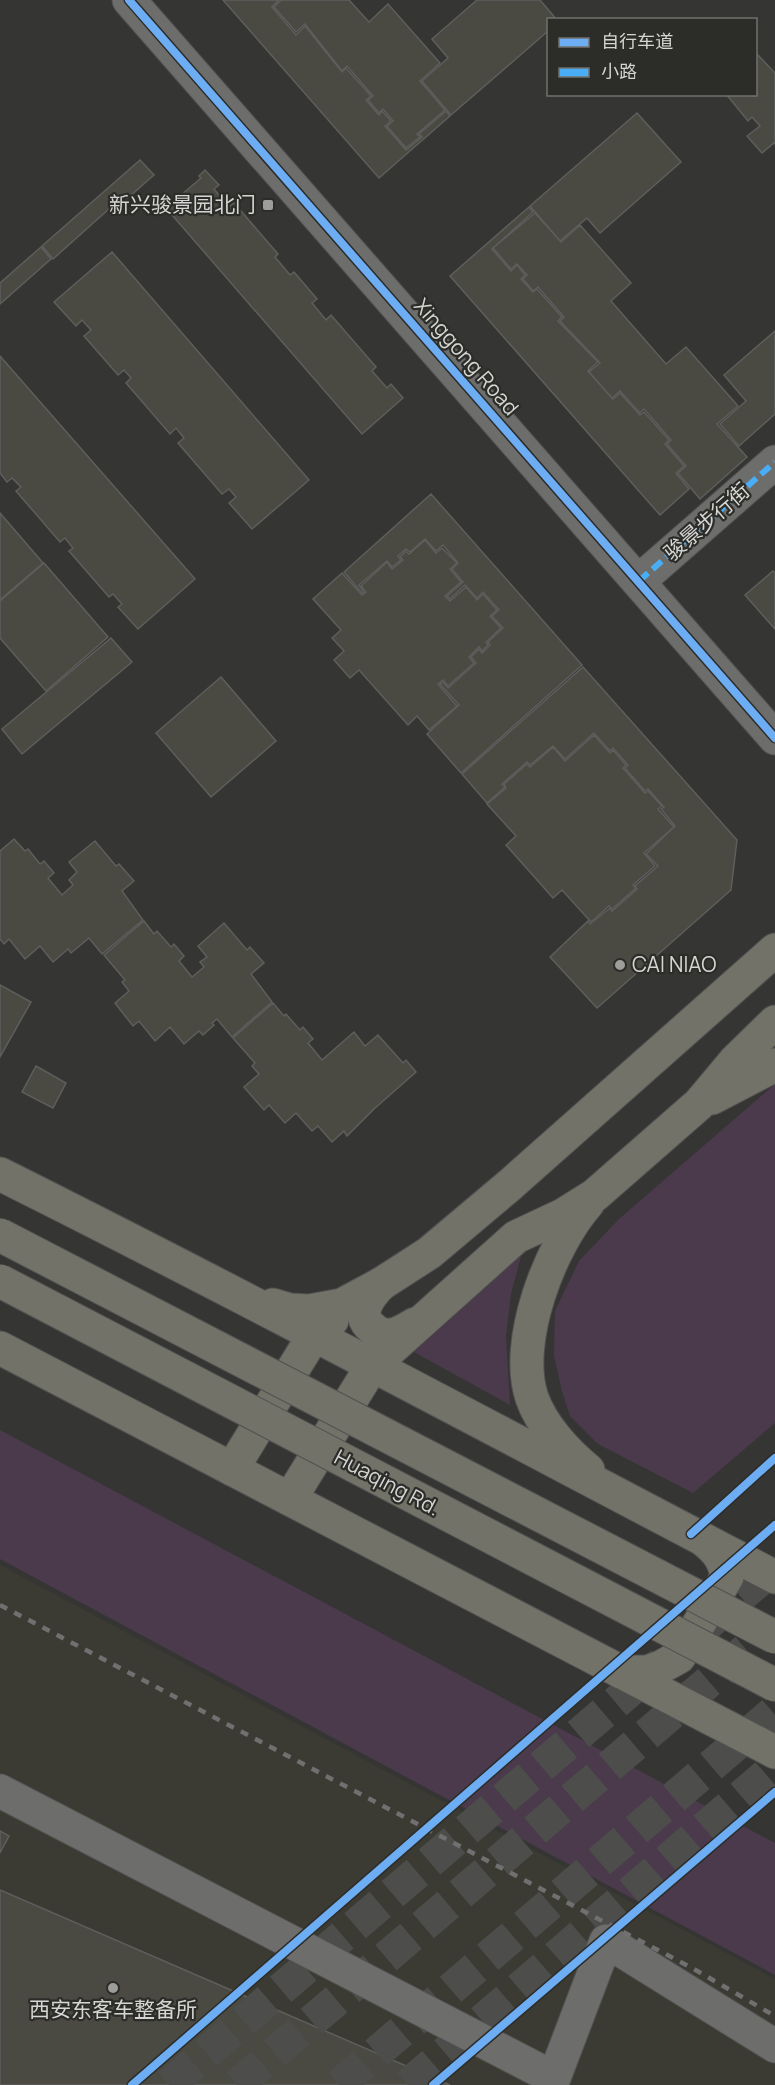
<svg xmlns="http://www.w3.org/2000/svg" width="775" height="2085" font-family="Manrope,'Noto Sans SC',sans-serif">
<rect width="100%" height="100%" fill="#353534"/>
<polygon fill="#3b3b33" points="0,1565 775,1979 775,2085 0,2085"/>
<g fill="#4b3a4c">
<polygon points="775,1084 775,1423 693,1493 598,1444 570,1416 562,1391 554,1356 555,1311 579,1261 619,1219"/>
<polygon points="521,1256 511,1294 506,1336 510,1405 414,1352"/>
<polygon points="0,1430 775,1843 775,1975 0,1559"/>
</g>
<g fill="#4a4a42" stroke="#5e5e5d" stroke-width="1.5">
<polygon points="223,0 279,0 272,7 296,35 305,26 342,72 346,68 371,96 366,100 379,115 382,111 391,121 385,126 406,150 422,137 419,134 446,111 450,116 379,178"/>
<polygon points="349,0 369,22 388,4 440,63 420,81 445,110 417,134 420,137 406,148 387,126 393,121 383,109 379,113 368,100 373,96 347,66 342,71 305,24 296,32 274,7 281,0"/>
<polygon points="477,0 540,0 557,20 548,20 548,31 451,115 422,81 448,58 432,39"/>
<polygon points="756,53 775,73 775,144 774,143 762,153 747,136 760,126 752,117 748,121 726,94 756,94"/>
<polygon points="637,113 681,162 600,233 587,218 560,241 530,206"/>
<polygon points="140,160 154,175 113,211 110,208 53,259 42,246"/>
<polygon points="205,170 219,185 214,189 229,207 234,203 278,254 275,257 290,275 294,272 317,299 312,303 326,320 331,315 376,367 372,371 387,388 391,384 403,398 362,434 166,208 201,178 199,176"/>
<polygon points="529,207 533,212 492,249 511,271 517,265 525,275 521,279 533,292 537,289 562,317 558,321 598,362 588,371 613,399 620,393 640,415 644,412 669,440 665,444 684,466 676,473 689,489 660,515 450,276"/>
<polygon points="535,213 561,242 580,225 631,283 611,301 666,364 686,347 738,406 717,424 747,457 700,499 678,473 686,466 667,444 671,440 644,409 640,413 620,391 612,398 589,372 600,363 560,321 564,317 538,287 533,291 523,279 527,275 517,264 511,269 493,248"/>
<polygon points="41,247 51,259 0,304 0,283"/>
<polygon points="112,252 309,480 252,529 229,503 236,497 229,489 222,494 178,443 184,438 176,428 170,434 126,383 131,378 124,370 118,375 84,336 91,330 82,320 76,326 54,302"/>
<polygon points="775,331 775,414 739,446 720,424 746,401 724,375"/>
<polygon points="0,356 195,579 138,629 118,607 122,604 113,594 109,597 69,551 73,548 65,538 60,542 16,491 21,487 12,478 7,482 0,473"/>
<polygon points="431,494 582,665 461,773 427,734 459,705 440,684 443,682 448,688 476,663 471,657 479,649 482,653 490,645 488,642 503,628 492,616 499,610 483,592 477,598 465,585 450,599 447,596 463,582 452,569 458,563 443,545 436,551 425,539 410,552 406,549 398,556 401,560 392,567 387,561 359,585 364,592 362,593 344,572"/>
<polygon points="0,513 43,563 0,600"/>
<polygon points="425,540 436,553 442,548 457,563 450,569 461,582 445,596 450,601 466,587 477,600 483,594 497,610 490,616 501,628 486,642 488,645 482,651 479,647 469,657 474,663 448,686 443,680 438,684 457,706 429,730 417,716 408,725 359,670 350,678 334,660 344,651 332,638 341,630 313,599 342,573 362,595 366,592 361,586 387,562 392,569 403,560 400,557 406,551 409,554"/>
<polygon points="44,563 108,637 46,691 0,638 0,601"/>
<polygon points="773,571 775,573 775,629 745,595"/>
<polygon points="111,638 132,662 22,754 2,729"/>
<polygon points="583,667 737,840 731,890 597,1008 550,957 588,921 590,924 610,908 612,911 637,889 635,886 658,866 646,854 675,826 661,809 664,807 648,789 645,791 625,768 628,765 613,748 610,751 594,733 565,759 553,746 530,765 527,762 502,784 505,787 487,803 462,774"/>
<polygon points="221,677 276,741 211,797 156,733"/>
<polygon points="594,735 610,753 613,750 626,765 623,768 645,793 648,791 662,806 658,809 674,827 644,853 655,866 633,885 636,888 612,909 609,906 591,922 562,890 553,898 506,845 516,836 487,804 506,788 504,784 527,764 530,767 553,747 565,761"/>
<polygon points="14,839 25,851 28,849 40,864 44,861 54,873 48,878 62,895 73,885 69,880 77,872 69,862 95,841 116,866 119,864 134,881 122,891 143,920 102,954 89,938 71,953 68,949 53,962 40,946 25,959 9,939 4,944 0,939 0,851"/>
<polygon points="144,921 154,934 157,931 171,947 174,944 184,956 179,961 192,977 204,967 200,962 207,957 198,946 224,923 247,950 250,947 264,963 251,974 272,1002 232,1037 217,1019 212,1023 214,1025 203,1035 199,1031 184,1044 170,1027 155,1041 139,1021 133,1026 115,1003 129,991 122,982 125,980 104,955"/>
<polygon points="0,985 31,1002 0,1057"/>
<polygon points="273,1003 284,1016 286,1014 300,1030 303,1027 313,1039 308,1043 322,1060 354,1032 365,1046 378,1035 403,1063 406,1060 416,1072 374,1109 347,1136 344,1131 332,1142 318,1126 312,1131 296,1113 285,1123 269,1105 264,1110 244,1087 259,1074 252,1066 255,1063 233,1038"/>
<polygon points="36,1066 66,1083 53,1108 22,1092"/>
<polygon points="0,1831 9,1836 0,1853"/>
<polygon points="0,1890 450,2085 0,2085"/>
</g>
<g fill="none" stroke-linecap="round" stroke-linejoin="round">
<g stroke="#4d4d4c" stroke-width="33" stroke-dasharray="33 16" stroke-linecap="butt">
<polyline points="703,1628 775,1567"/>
<polyline points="169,2085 662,1663"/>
<polyline points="408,2085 775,1767"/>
</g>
<g stroke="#4d4d4c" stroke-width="33" stroke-dasharray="33 16" stroke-linecap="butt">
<polyline points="237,2085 775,1625"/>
<polyline points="339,2085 775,1711"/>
</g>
<defs>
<g id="minor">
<polyline points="129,0 775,738"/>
<polyline points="639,581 775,462"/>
<polyline points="0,1791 554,2078 606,1941 775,2046"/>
</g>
<g id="major">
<polyline points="712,1098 775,1065"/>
<path d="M0 1174C260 1304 517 1442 775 1577"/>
<path d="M381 1284C369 1296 355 1314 372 1328 376 1332 383 1336 389 1335 398 1335 408 1328 415 1324"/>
<polyline points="273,1305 290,1310 309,1311 342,1305 381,1284 429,1253 511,1184 775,950"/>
<polyline points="0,1348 775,1752"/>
<polyline points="232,1469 314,1335 332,1320"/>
<path d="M588 1470C566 1452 542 1426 532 1398 513 1342 550 1246 588 1203"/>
<polyline points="290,1499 372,1366 516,1237 563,1215 595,1195 699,1104 735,1061 775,1022"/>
<path d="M621 1672H647L661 1667 679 1657 727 1577C724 1559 718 1552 705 1541"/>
</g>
</defs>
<use href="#minor" stroke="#515151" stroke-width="35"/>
<use href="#major" stroke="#515151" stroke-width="35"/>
<use href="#minor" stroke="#6d6d6c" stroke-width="33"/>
<use href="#major" stroke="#727268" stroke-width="33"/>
<polyline stroke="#707070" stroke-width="4.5" stroke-dasharray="8 8" stroke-linecap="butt" points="0,1605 692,1968 775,2016"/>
<defs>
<g id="major-bridge">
<polyline points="0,1235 775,1637"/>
<polyline points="0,1281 775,1685"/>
</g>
</defs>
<use href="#major-bridge" stroke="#515151" stroke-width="35" stroke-linecap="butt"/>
<use href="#major-bridge" stroke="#727268" stroke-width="33"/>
<polyline stroke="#49aef6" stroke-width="6" stroke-dasharray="12 6" stroke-linecap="butt" points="639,581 775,462"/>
<defs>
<g id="cycleway">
<polyline points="129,0 775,738"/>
<polyline points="691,1534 775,1458"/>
<polyline points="132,2085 775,1525"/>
<polyline points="433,2085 775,1792"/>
</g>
</defs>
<use href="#cycleway" stroke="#2c2c29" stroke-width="11"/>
<use href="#cycleway" stroke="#6dadf4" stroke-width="8"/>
</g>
<g fill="#9d9d9c" stroke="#2c2c29" stroke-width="2">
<rect x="262" y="199" width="12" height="12" rx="3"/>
<circle cx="620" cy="965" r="6"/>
<circle cx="113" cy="1988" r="6"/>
</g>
<g text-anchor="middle" stroke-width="4.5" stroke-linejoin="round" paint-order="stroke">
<g font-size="21" fill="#d5d5d4" stroke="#2c2c29" text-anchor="end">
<text x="256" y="212">新兴骏景园北门</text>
<text x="632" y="972" text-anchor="start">CAI NIAO</text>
<text x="113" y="2017" text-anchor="middle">西安东客车整备所</text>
</g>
<g font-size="21" fill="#d5d5d4" stroke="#2c2c29">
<text transform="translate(466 357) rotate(49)" y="7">Xinggong Road</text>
<text transform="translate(707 522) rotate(-41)" y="7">骏景步行街</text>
<text transform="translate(387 1483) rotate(28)" y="7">Huaqing Rd.</text>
</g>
</g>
<rect x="547" y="18" width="210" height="78" fill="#2c2c29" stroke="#70706d" stroke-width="1.5"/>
<rect x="559" y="38" width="30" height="9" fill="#6dadf4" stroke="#70706d" stroke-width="1.5"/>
<text x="601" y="48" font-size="18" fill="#d5d5d4">自行车道</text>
<rect x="559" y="68" width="30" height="9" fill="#49aef6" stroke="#70706d" stroke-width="1.5"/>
<text x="601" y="78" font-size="18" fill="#d5d5d4">小路</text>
</svg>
